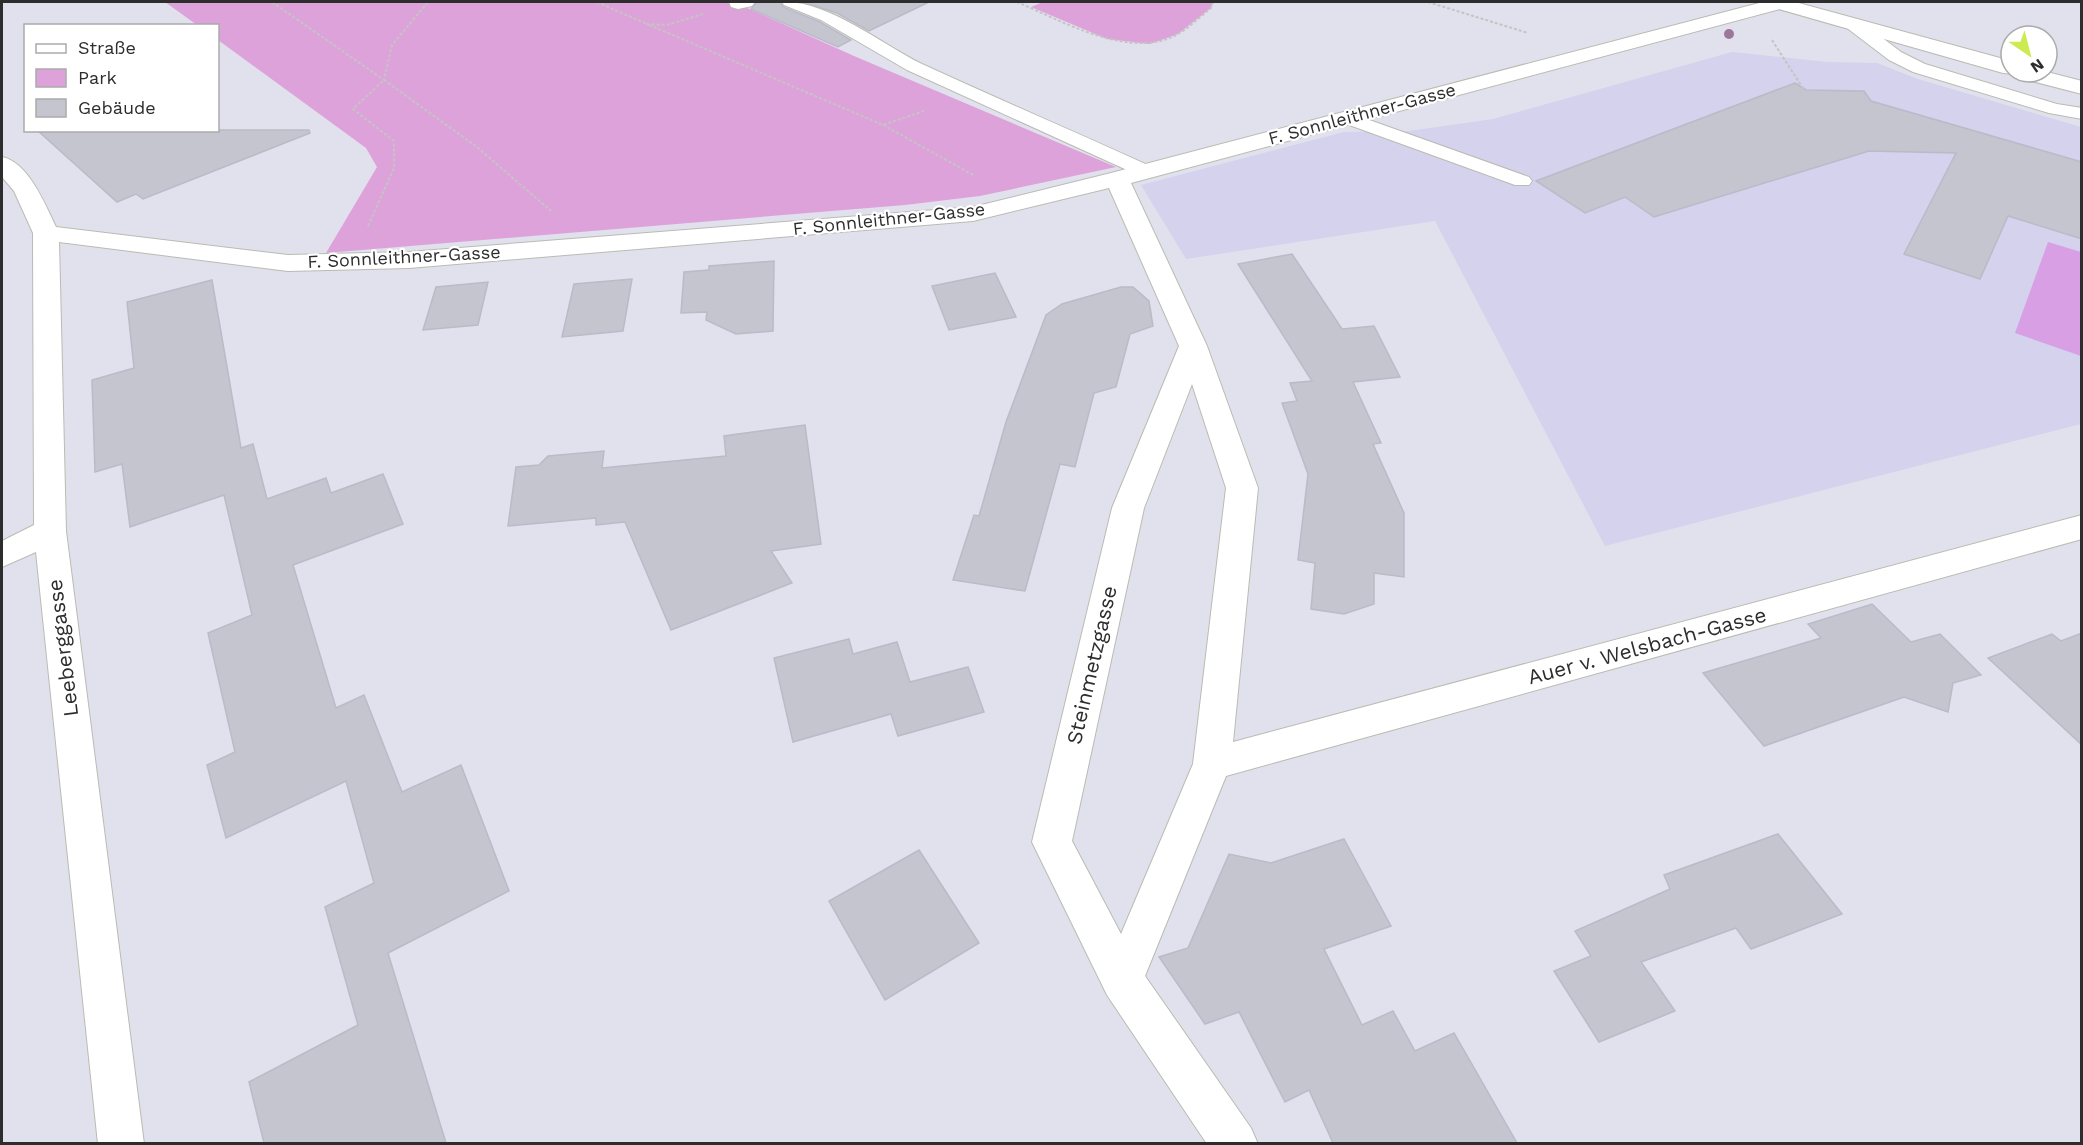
<svg xmlns="http://www.w3.org/2000/svg" width="2083" height="1145" font-family="'Work Sans',sans-serif">
<rect width="100%" height="100%" fill="#e1e1ed"/>
<polygon fill="#d4d2ed" points="1732,52 1827,62 1877,63 1918,79 2081,127 2081,424 1605,546 1435,221 1186,259 1141,185 1344,132 1409,131 1493,119"/>
<g fill="#dea2db">
<polygon points="165,2 734,2 854,56 1116,167 980,196 905,205 326,253 377,167 366,148 218,40 218,26 197,25"/>
<polygon points="1043,2 1213,2 1211,8 1178,34 1150,44 1107,39 1031,7"/>
</g>
<polygon fill="#d89fe4" points="2048,242 2081,252 2081,356 2015,333"/>
<g fill="#c5c5d0" stroke="#babac8" stroke-width="1.5">
<polygon points="757,2 780,2 783,7 820,22 851,40 838,47 751,9"/>
<polygon points="802,2 929,2 869,31 837,13"/>
<polygon points="1795,83 1806,90 1864,91 1871,101 2082,162 2082,239 2008,216 1980,279 1904,254 1956,153 1869,151 1654,217 1625,197 1585,213 1536,181"/>
<polygon points="37,130 309,130 310,133 143,199 136,194 117,202"/>
<polygon points="1292,254 1342,329 1374,326 1400,377 1353,382 1381,443 1373,444 1404,513 1404,577 1374,573 1374,604 1344,614 1311,609 1315,563 1298,560 1308,474 1282,403 1297,401 1290,383 1312,381 1238,264"/>
<polygon points="774,261 773,331 736,334 706,320 707,312 681,313 684,272 709,270 709,266"/>
<polygon points="995,273 1016,317 949,330 932,286"/>
<polygon points="632,279 623,331 562,337 574,284"/>
<polygon points="212,280 241,448 253,444 267,499 326,478 331,493 383,474 403,524 293,565 336,708 364,695 402,792 461,765 509,891 388,953 446,1143 264,1143 249,1082 358,1025 325,907 374,883 346,781 226,838 207,765 235,752 208,633 252,615 224,495 130,527 122,464 95,472 92,380 134,368 127,302"/>
<polygon points="488,282 478,325 423,330 436,287"/>
<polygon points="1121,287 1133,287 1149,301 1153,326 1130,334 1116,387 1094,393 1075,467 1060,464 1025,591 953,580 974,515 979,516 1006,422 1046,315 1062,304"/>
<polygon points="805,425 821,544 771,551 792,583 671,630 625,522 596,525 596,518 508,526 516,467 539,465 548,456 604,451 602,468 726,456 724,436"/>
<polygon points="1872,604 1911,642 1940,634 1981,675 1953,683 1948,712 1904,697 1764,746 1703,673 1821,638 1808,624"/>
<polygon points="2082,633 2082,745 1988,658 2052,634 2061,641"/>
<polygon points="849,639 853,654 897,642 910,682 968,667 984,712 898,736 891,714 793,742 774,658"/>
<polygon points="1778,834 1842,914 1751,949 1736,928 1641,962 1675,1011 1599,1042 1554,971 1591,956 1575,931 1670,889 1664,875"/>
<polygon points="1344,839 1391,926 1324,949 1362,1025 1393,1011 1415,1051 1454,1033 1517,1143 1333,1143 1309,1090 1285,1102 1239,1012 1205,1024 1159,957 1188,948 1229,854 1271,863"/>
<polygon points="919,850 979,943 885,1000 829,901"/>
</g>
<g fill="none" stroke-linecap="round" stroke-linejoin="round">
<defs>
<g id="service">
<path d="M782 2C828 0 881 44 922 64 998 99 1075 132 1152 167L1155 171 1152 175H1138L907 70 821 20 784 5Z"/>
<polygon points="1853,19 1859,20 1901,52 1925,64 2057,104 2082,108 2082,119 2049,113 1913,72 1889,60 1847,28 1845,24 1847,20"/>
<polygon points="1347,112 1529,177 1532,181 1529,185 1515,185 1341,122 1338,118 1341,114"/>
</g>
<g id="minor">
<polygon points="729,2 755,2 752,6 738,9 731,7"/>
<path d="M1763 2 1790 3 1787 7 1131 183 1207 346 1258 488 1233 742 2082 515V539L1226 776 1145 976 1251 1128 1258 1144H1207L1107 995 1032 842 1112 508 1179 346 1109 188 973 221 409 268 288 271 59 242 66 531 144 1144H98L36 552 2 567V541L34 525 33 233 14 191 2 177V157C28 162 45 204 56 227L288 255 409 252 973 207 1111 173ZM1192 384 1226 488 1193 764 1121 934 1072 841 1144 508Z"/>
</g>
<polygon id="tertiary" points="1765,2 1795,2 2011,61 2011,72 2047,72 2082,81 2082,94 2016,77 2014,74 2003,73 1768,6"/>
</defs>
<use href="#service" stroke="#b9bcb1" stroke-width="2"/>
<use href="#minor" stroke="#b9bcb1" stroke-width="2"/>
<use href="#tertiary" stroke="#b9bcb1" stroke-width="2"/>
<g stroke="#c4c4c4" stroke-width="2" stroke-dasharray="3 2" stroke-linecap="butt">
<polyline points="272,2 384,80 392,45 428,2"/>
<polyline points="597,2 647,24"/>
<path d="M1017 2C1062 21 1131 61 1178 34 1190 27 1201 16 1211 8L1213 2"/>
<polyline points="1428,2 1528,33"/>
<polyline points="703,14 667,25 647,24 883,125 924,111"/>
<polyline points="1772,40 1804,90"/>
<polyline points="883,125 975,176"/>
<polyline points="368,226 394,168 394,141 353,109 384,80 477,147 551,211"/>
</g>
<use href="#service" fill="#fff" fill-rule="evenodd"/>
<use href="#minor" fill="#fff" fill-rule="evenodd"/>
<use href="#tertiary" fill="#fff" fill-rule="evenodd"/>
</g>
<circle fill="#9d779b" cx="1729" cy="34" r="5"/>
<g text-anchor="middle" stroke-width="4.5" stroke-linejoin="round" paint-order="stroke">
<g font-size="18" fill="#2d2d2d" stroke="#fff">
<text transform="translate(1362 114) rotate(-15)" y="6">F. Sonnleithner-Gasse</text>
<text transform="translate(889 219) rotate(-6)" y="6">F. Sonnleithner-Gasse</text>
<text transform="translate(404 257) rotate(-3)" y="6">F. Sonnleithner-Gasse</text>
</g>
<g font-size="21" fill="#2d2d2d" stroke="#fff">
<text transform="translate(1647 646) rotate(-15)" y="7">Auer v. Welsbach-Gasse</text>
<text transform="translate(63 648) rotate(-97)" y="7">Leeberggasse</text>
<text transform="translate(1092 665) rotate(-77)" y="7">Steinmetzgasse</text>
</g>
</g>
<rect width="2083" height="1145" fill="none" stroke="#2d2d2d" stroke-width="6"/>
<rect x="24" y="24" width="195" height="108" fill="#ffffff" stroke="#ababab" stroke-width="1.5"/>
<rect x="36" y="44" width="30" height="9" fill="#ffffff" stroke="#ababab" stroke-width="1.5"/>
<text x="78" y="54" font-size="18" fill="#2d2d2d">Straße</text>
<rect x="36" y="69" width="30" height="18" fill="#dea2db" stroke="#ababab" stroke-width="1.5"/>
<text x="78" y="84" font-size="18" fill="#2d2d2d">Park</text>
<rect x="36" y="99" width="30" height="18" fill="#c5c5d0" stroke="#ababab" stroke-width="1.5"/>
<text x="78" y="114" font-size="18" fill="#2d2d2d">Gebäude</text>
<g transform="translate(2029 54) rotate(145)"><circle r="28" fill="#ffffff" stroke="#ababab" stroke-width="1.5"/>
<path d="M0-4.5L10 22L0 15L-10 22Z" fill="#cbeb50"/>
<text y="-9" font-size="16" font-weight="bold" text-anchor="middle" fill="#2d2d2d">N</text>
</g>
</svg>
